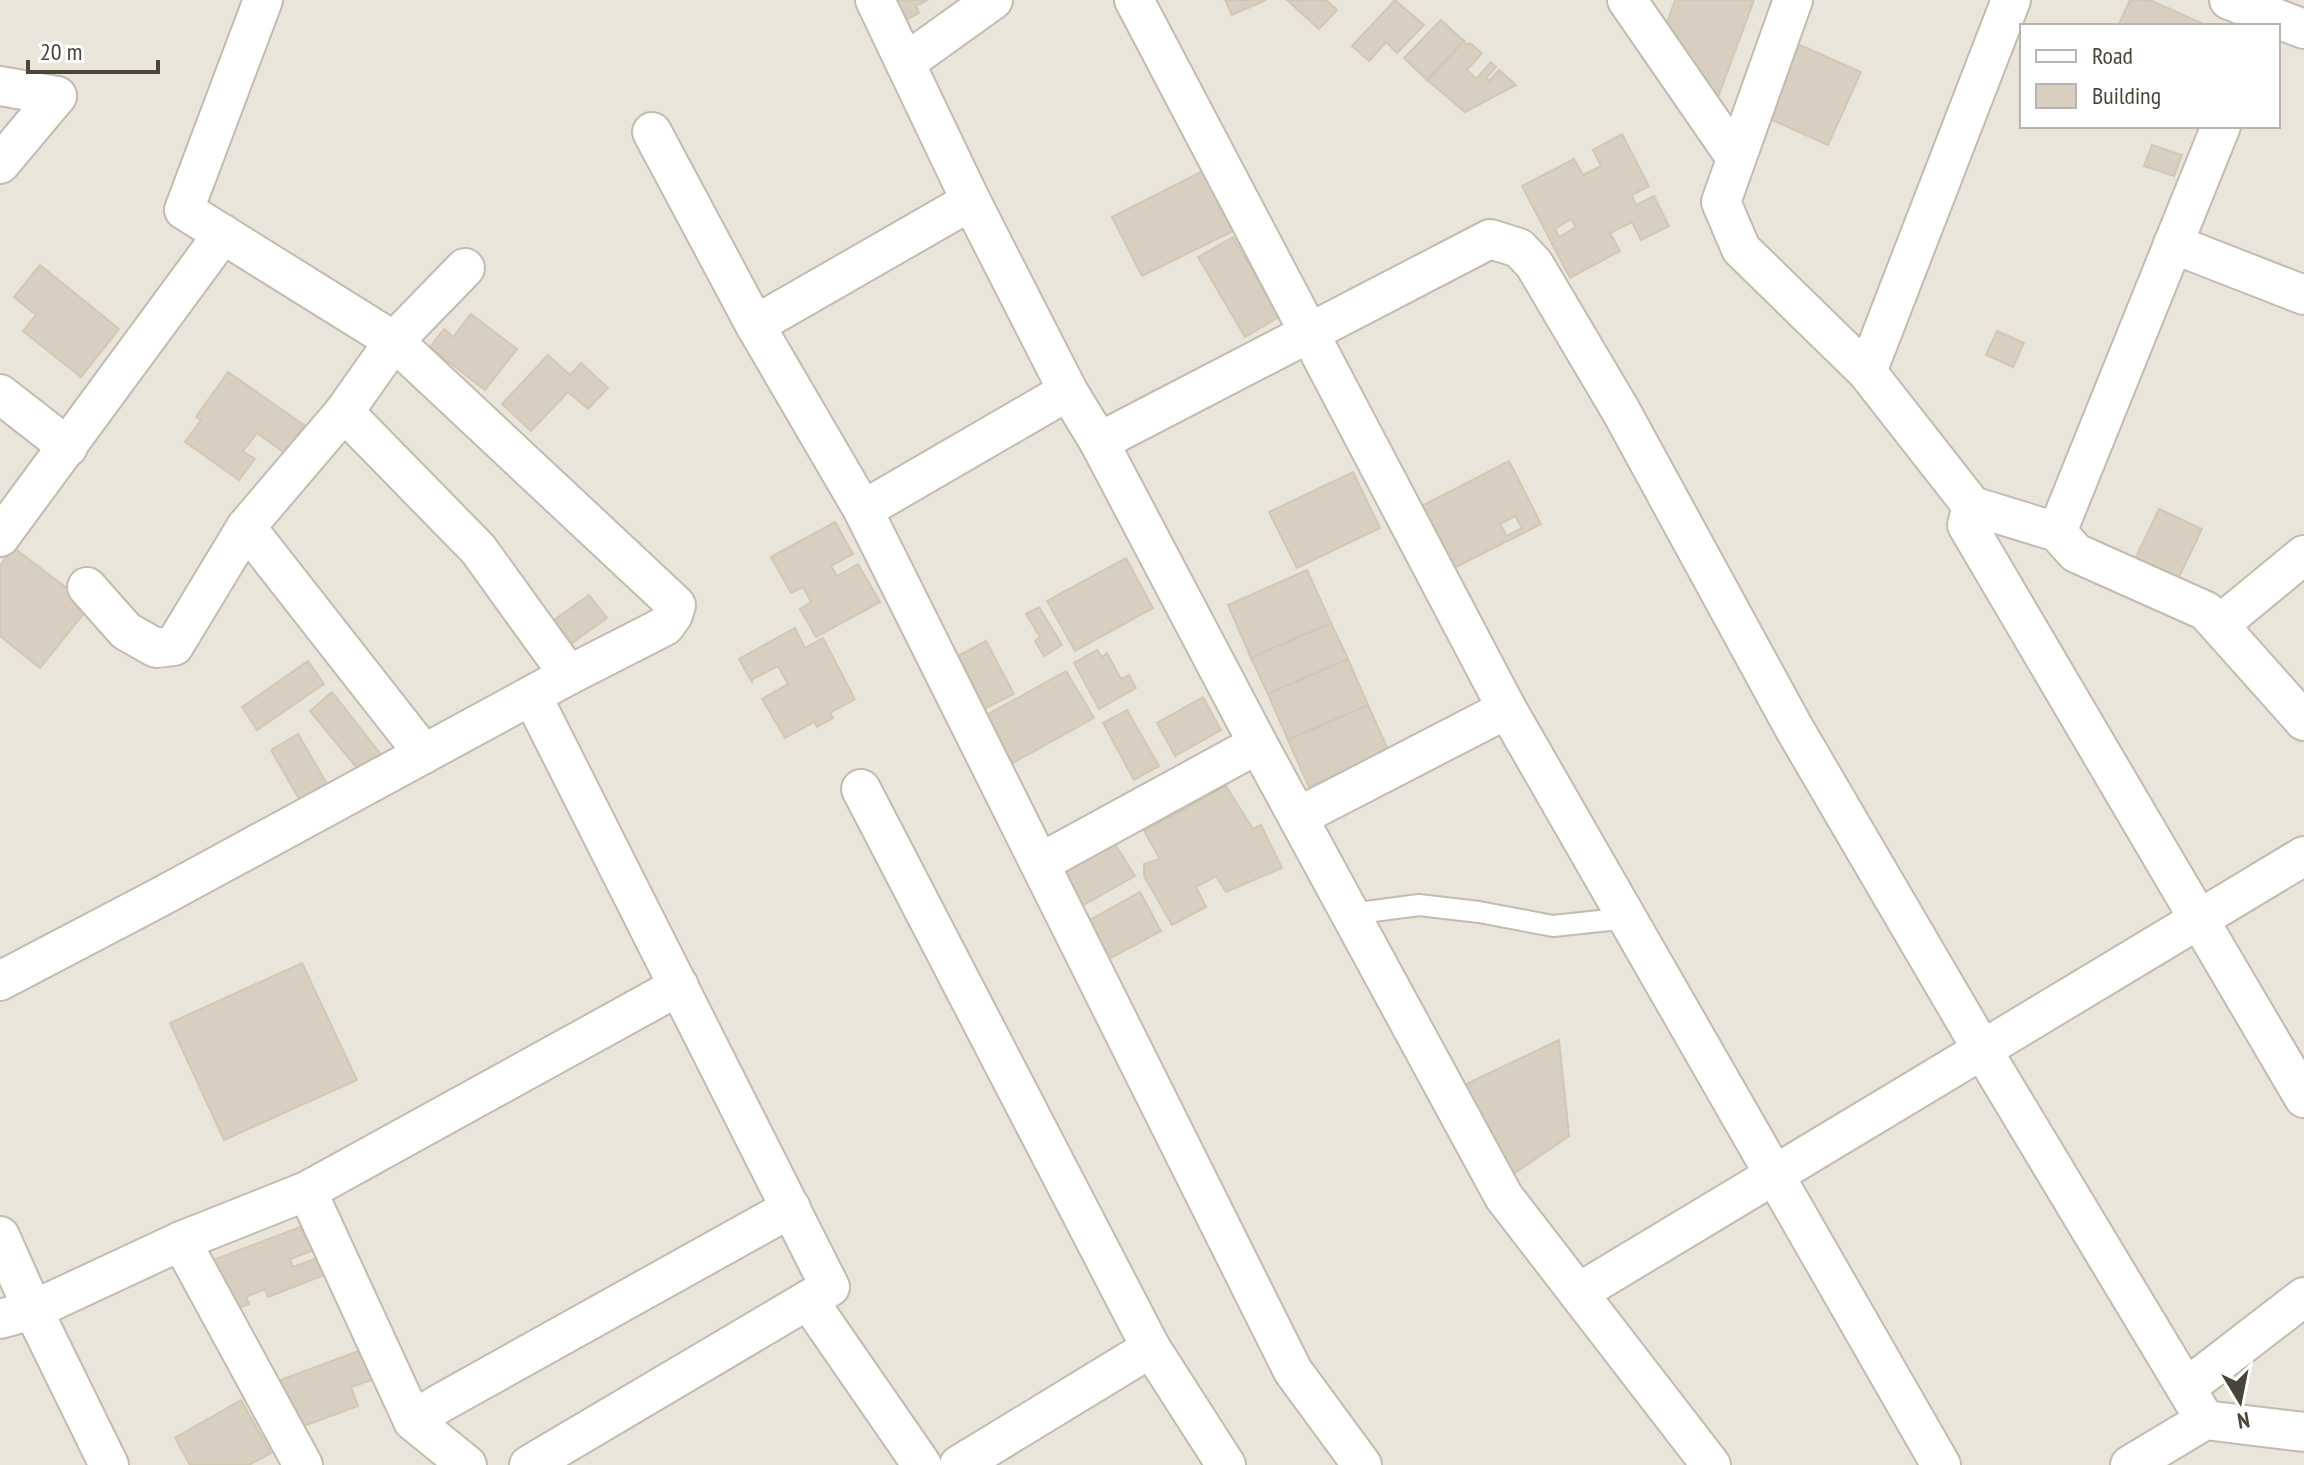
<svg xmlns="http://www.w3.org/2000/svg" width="2304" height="1465" font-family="'PT Sans Narrow',sans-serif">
<rect width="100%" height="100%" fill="#f6f3ec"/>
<path fill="#eae5da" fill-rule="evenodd" d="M0 0H2304V1465H0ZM2022 26H2278V126H2022Z"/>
<g fill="#d8cfc1" stroke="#d3c7b4" stroke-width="2" fill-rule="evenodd">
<polygon points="893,0 907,0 908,2 912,0 928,0 916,6 919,13 902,22"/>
<polygon points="1225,0 1266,0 1232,15"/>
<polygon points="1287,0 1326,0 1337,10 1319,29"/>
<polygon points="1395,0 1424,25 1397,53 1386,42 1369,61 1352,46"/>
<polygon points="1675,0 1754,0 1715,105 1663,34"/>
<polygon points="2130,0 2150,0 2208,26 2118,26"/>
<polygon points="1441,20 1464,41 1427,80 1404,58"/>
<polygon points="1464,41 1468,45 1470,43 1482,53 1467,70 1476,79 1491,62 1496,67 1486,78 1489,81 1499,70 1516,85 1465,112 1427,80"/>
<polygon points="1793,42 1861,72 1828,145 1761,115"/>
<path d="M1622 134 1649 186 1632 195 1636 205 1654 196 1669 226 1641 240 1632 222 1610 233 1620 251 1570 278 1522 186 1574 159 1583 175 1601 166 1593 150ZM1571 219 1576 227 1559 237 1555 229Z"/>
<polygon points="2152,145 2182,155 2174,176 2144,166"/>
<polygon points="1203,171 1233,231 1142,276 1112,217"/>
<polygon points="1233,237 1279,317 1245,337 1198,257"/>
<polygon points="40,265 119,329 81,377 23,331 36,315 14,297"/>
<polygon points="471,314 517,349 485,390 430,347 444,329 453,337"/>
<polygon points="1997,331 2024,343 2013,367 1986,355"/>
<polygon points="548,355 570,375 581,363 608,388 588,409 568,392 531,431 502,404"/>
<polygon points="228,372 304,425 285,453 257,433 243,451 255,459 239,480 185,442 201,420 196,417"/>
<path d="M1509 461 1541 524 1448 571 1416 509ZM1515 516 1522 528 1507 536 1500 524Z"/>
<polygon points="1353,472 1380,528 1297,568 1269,512"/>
<polygon points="2159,509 2202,529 2177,581 2134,561"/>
<polygon points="835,522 853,554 831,566 837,576 858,564 880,602 816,637 800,609 811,602 803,587 791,593 771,557"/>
<polygon points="13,547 90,606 40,668 0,636 0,566"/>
<polygon points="1126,558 1153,608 1075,651 1047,601"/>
<polygon points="1307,570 1331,623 1251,658 1228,605"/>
<polygon points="589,595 607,618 568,646 550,623"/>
<polygon points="1039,607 1062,645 1044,656 1035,641 1040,637 1026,614"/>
<polygon points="1331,623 1348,659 1268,694 1251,658"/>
<polygon points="795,628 805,648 823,638 855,699 830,713 833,718 817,727 814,722 785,738 762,699 788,684 778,666 753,679 752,682 739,659"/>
<polygon points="986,641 1014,694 978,712 950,660"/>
<polygon points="1097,650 1102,657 1107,653 1121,679 1129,675 1136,688 1099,709 1074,663"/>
<polygon points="1348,659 1368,705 1288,740 1268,694"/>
<polygon points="308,661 324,684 257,730 242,707"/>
<polygon points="1066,671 1094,718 1011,764 985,716"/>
<polygon points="332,692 383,757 357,768 310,711"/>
<polygon points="1203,697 1221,730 1175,756 1157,723"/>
<polygon points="1368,705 1389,752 1309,787 1288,740"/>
<polygon points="1127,710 1159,766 1134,780 1103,723"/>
<polygon points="298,734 329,787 302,804 271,750"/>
<polygon points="1226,786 1253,829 1261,825 1282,868 1226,892 1216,876 1196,887 1206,907 1172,925 1144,876 1144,864 1160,859 1144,831"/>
<polygon points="1111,838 1135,876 1082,906 1058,868"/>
<polygon points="1140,892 1161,931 1109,959 1088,921"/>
<polygon points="302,963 357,1080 224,1140 170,1023"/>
<polygon points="1559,1040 1569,1136 1506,1179 1456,1089"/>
<polygon points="308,1224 317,1249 290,1259 293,1267 320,1257 327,1274 268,1297 265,1289 246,1297 249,1304 233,1311 213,1260"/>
<polygon points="361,1350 372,1380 351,1387 358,1406 293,1430 275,1382"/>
<polygon points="241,1400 271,1453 249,1465 190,1465 175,1438"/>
</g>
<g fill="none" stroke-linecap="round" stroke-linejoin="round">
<defs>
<polyline id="service" points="1351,914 1419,905 1479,912 1553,926 1628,918"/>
<g id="minor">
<polyline points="875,0 971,201 1068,391 1099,442 1258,744 1504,1197 1711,1465"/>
<polyline points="1134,0 1507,709 1941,1465"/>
<polyline points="1627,0 1736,158"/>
<polyline points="1793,0 1721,202 1741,249 1867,372 1972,506 2057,532 2076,553 2206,611 2304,721"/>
<polyline points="2229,0 2304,29"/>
<polyline points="905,63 993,0"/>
<polyline points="0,86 57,96"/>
<polyline points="652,132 755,325 971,201"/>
<polyline points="0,164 57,96"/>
<polyline points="2173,244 2304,295"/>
<polyline points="755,325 863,510 1293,1371 1362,1465"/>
<polyline points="1867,372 2011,0"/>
<polyline points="0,394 68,447"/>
<polyline points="344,412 478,549 569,675"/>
<polyline points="1099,442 1490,239 1519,248 1534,264 1621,411 1794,728 1983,1051 2205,1420"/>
<polyline points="1972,506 1967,525 2304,1098"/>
<polyline points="863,510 1068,391"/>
<polyline points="246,527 424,754"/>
<polyline points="2057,532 2221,126"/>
<polyline points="0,537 223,234"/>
<polyline points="87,587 126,631 156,648 174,646 246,527 344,412 394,341 465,268"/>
<polyline points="2219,625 2304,555"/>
<polyline points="861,789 1151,1348 1226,1465"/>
<polyline points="1298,817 1507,709"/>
<polyline points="1040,863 1258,744"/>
<polyline points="0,981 162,896 569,675 665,626 673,615 676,605 394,341 184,210 263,0"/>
<polyline points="307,1191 413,1421 467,1465"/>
<polyline points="0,1236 33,1310 109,1465"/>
<polyline points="181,1241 303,1465"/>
<polyline points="1578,1293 2304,856"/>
<polyline points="808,1300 922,1465"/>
<polyline points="0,1319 33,1310 181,1241 307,1191 679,986"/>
<polyline points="2186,1388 2304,1297"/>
<polyline points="413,1421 439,1404 791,1208"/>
<polyline points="529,1465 830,1287 532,696"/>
<polyline points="959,1465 1151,1348"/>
<polyline points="2130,1465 2205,1420 2304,1432"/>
</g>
</defs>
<use href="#service" stroke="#c2bbae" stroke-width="24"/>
<use href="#minor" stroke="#c2bbae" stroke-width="42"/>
<use href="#service" stroke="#fff" stroke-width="20"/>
<use href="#minor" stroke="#fff" stroke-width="38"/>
</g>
<rect x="2020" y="24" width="260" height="104" fill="#ffffff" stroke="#b7b4b0" stroke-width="2"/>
<rect x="2036" y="50" width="40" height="12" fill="#ffffff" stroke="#b7b4b0" stroke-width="2"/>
<text x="2092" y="64" font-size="24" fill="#4b4439">Road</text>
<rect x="2036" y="84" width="40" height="24" fill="#d8cfc1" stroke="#b7b4b0" stroke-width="2"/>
<text x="2092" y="104" font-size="24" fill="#4b4439">Building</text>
<g transform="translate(2240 1401) rotate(170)" stroke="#ffffff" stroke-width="6" paint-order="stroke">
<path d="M0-6L14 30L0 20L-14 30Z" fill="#4b4439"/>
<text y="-12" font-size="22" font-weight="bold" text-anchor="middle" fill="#4b4439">N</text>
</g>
<path d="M28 60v12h130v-12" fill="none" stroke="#4b4439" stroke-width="4"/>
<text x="40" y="60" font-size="24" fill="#4b4439" stroke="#ffffff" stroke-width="6" paint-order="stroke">20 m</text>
</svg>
